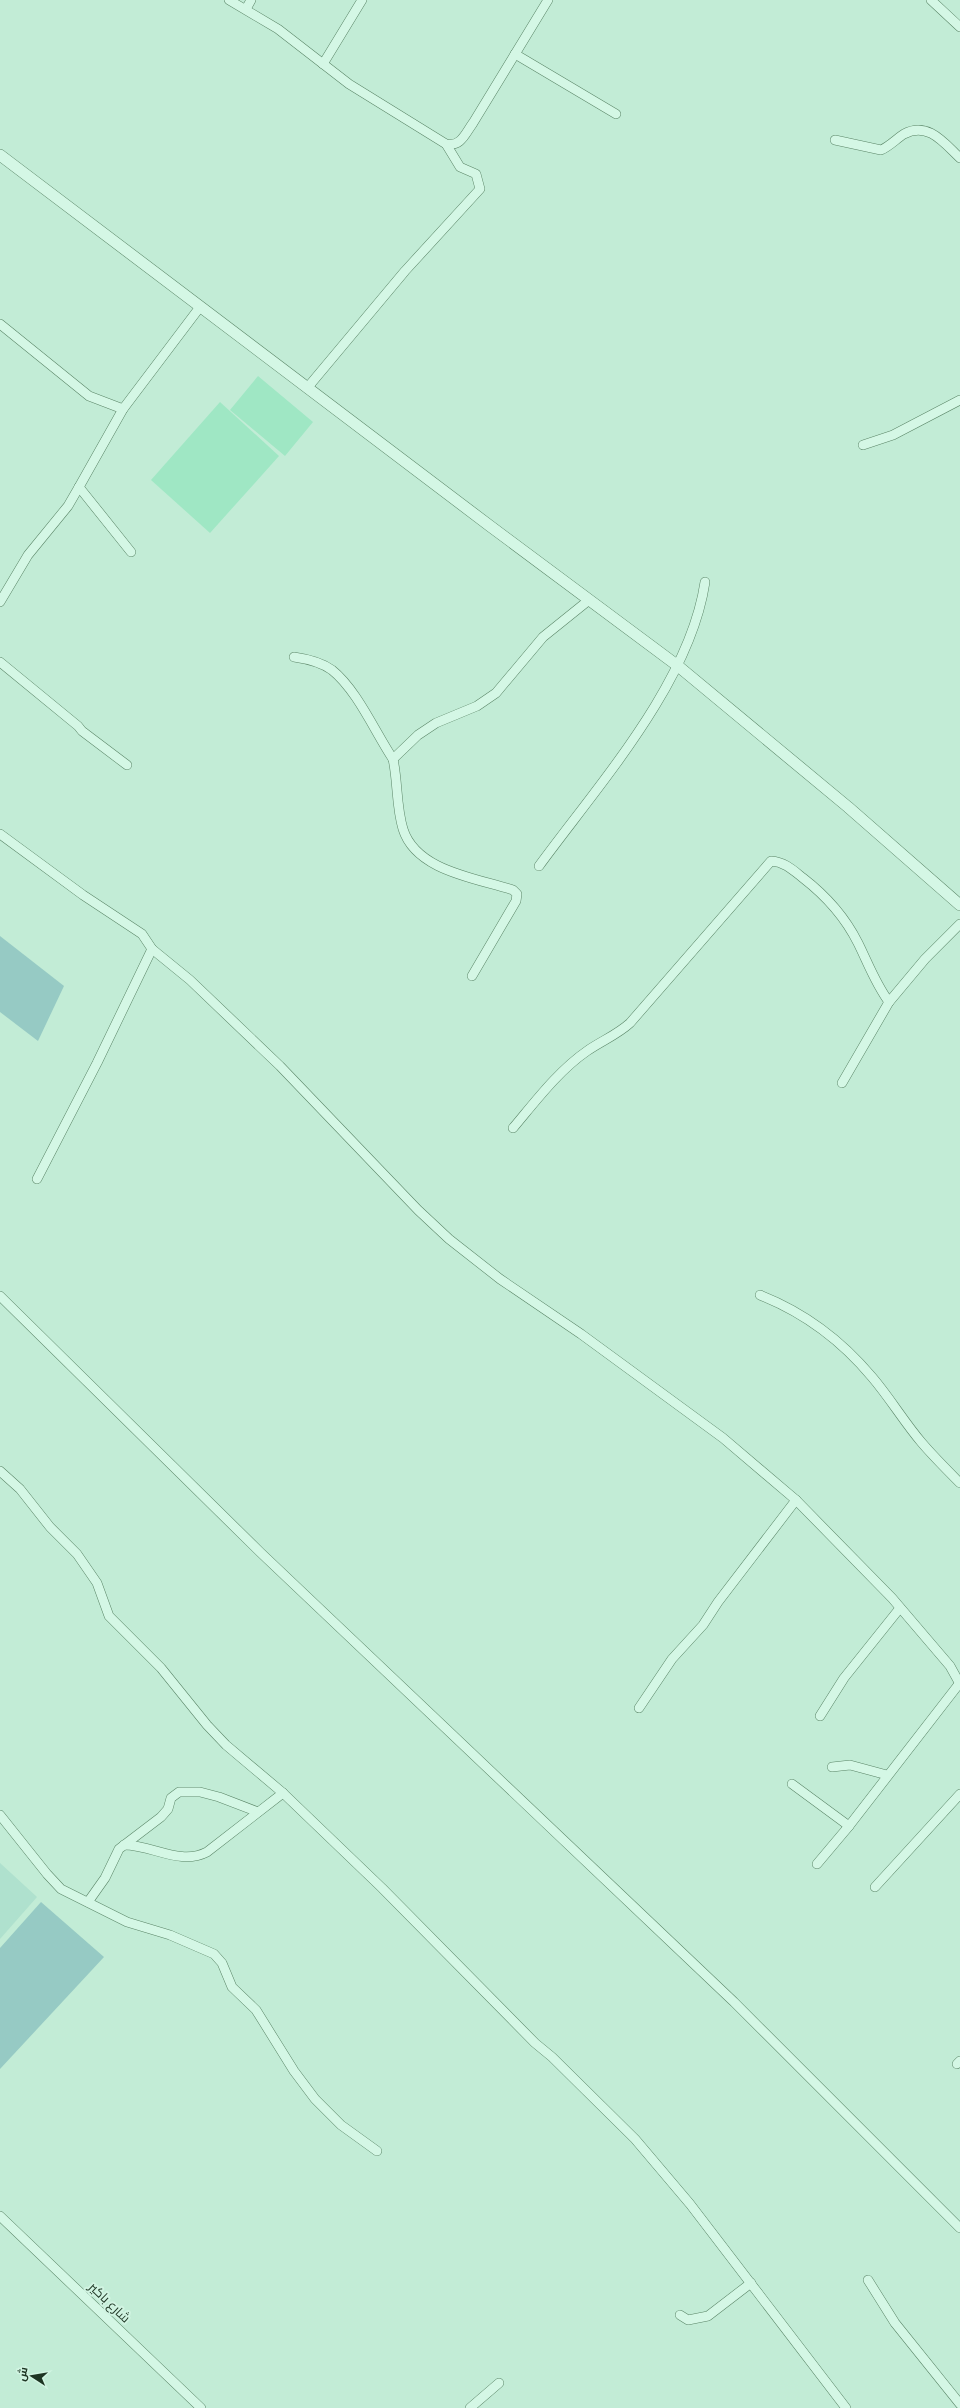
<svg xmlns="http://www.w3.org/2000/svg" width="960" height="2408" font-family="'Playfair Display',Cairo,serif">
<rect width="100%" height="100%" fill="#c2ecd6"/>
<polygon fill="#afe1ce" points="0,1863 37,1897 0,1939"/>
<g fill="#96cac4">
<polygon points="0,936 64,986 38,1041 0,1012"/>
<polygon points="41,1902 104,1957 0,2069 0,1948"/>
</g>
<g fill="#9fe7c4">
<polygon points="258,376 313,422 285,456 230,410"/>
<polygon points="220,402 279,456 210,533 151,480"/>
</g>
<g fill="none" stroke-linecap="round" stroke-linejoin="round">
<defs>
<g id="minor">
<path d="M229 0 278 29 349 84 446 144C461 147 465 134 473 123L548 0"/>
<polyline points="931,0 960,27"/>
<polyline points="246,9 251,0"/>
<polyline points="515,54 616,114"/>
<polyline points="323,64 362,0"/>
<path d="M835 140 881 150C890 146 896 139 904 134 928 121 944 143 960 158"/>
<polyline points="0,324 89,396 123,409"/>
<polyline points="308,387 405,271 480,189 476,174 460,167 446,144"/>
<polyline points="863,445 893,435 960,400"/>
<polyline points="131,552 79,487 123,409 200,307"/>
<polyline points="0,602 28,555 68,506 79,487"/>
<path d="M294 657C308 659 321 662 332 670 357 690 375 732 393 759L418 735 436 723 477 706 496 693 543 637 589 600"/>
<polyline points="0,662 78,726 82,731 127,765"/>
<path d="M393 759C398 782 396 806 403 829 416 871 476 878 513 890L517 894 516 901 472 976"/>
<polyline points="0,834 83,895 142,934 152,949 190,980 280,1066 418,1210 449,1239 500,1279 581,1334 723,1438 796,1500 892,1598 950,1666 960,1684"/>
<path d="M539 866C599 784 690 683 705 582"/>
<polyline points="842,1083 889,1002 925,959 960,924"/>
<path d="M513 1128C535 1102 558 1071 587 1051 601 1041 617 1035 630 1023L771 861C785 862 793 870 803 878 825 895 845 917 858 943 868 963 875 983 889 1002"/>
<polyline points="37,1179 97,1063 152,949"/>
<path d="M760 1295C803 1312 842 1341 872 1377 890 1398 904 1422 922 1443 934 1457 947 1470 960 1483"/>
<polyline points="0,1296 261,1553 734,2002 960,2228"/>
<polyline points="0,1471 20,1489 50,1527 77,1554 97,1583 109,1616 161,1668 207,1725 226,1745 283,1793 382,1888 535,2043 552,2057 635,2139 690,2204 846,2408"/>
<polyline points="639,1708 672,1659 703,1625 718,1602 796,1500"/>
<polyline points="820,1716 844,1678 900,1608"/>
<polyline points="832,1767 850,1765 887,1775"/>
<polyline points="792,1784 849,1826"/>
<polyline points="0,1815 47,1874 61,1889 127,1922 170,1935 214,1954 222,1963 232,1987 256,2010 294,2071 315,2099 341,2125 377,2151"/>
<path d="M124 1845C153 1845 180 1866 207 1852L283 1793"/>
<polyline points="817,1864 849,1826 959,1684"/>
<polyline points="875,1887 960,1794"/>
<polyline points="88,1902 105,1878 119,1849 161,1817 168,1809 171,1798 179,1792 200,1792 219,1797 258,1812"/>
<polyline points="957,2064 960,2061"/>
<polyline points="0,2216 201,2408"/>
<polyline points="868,2280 895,2323 960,2404"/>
<polyline points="680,2315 688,2320 708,2316 751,2283"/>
<polyline points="470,2408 499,2383"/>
</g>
<polyline id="tertiary" points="0,155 490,526 678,666 848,807 960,905"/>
</defs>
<use href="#minor" stroke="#5a8567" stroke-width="10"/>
<use href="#tertiary" stroke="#5a8567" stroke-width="12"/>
<use href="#minor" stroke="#d4f7e5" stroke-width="9"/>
<use href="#tertiary" stroke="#d4f7e5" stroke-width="11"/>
</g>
<g text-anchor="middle" stroke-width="4" stroke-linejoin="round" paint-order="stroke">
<g font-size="13" fill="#1d3523" stroke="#d1f4e2">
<text transform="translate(110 2302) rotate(44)" y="5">شارع باكير</text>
</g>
</g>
<g transform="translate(32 2376) rotate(282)" stroke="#d1f4e2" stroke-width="3" paint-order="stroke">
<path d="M0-3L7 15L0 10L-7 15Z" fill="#1d3523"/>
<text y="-6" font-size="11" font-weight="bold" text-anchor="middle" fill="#1d3523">ش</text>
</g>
</svg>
